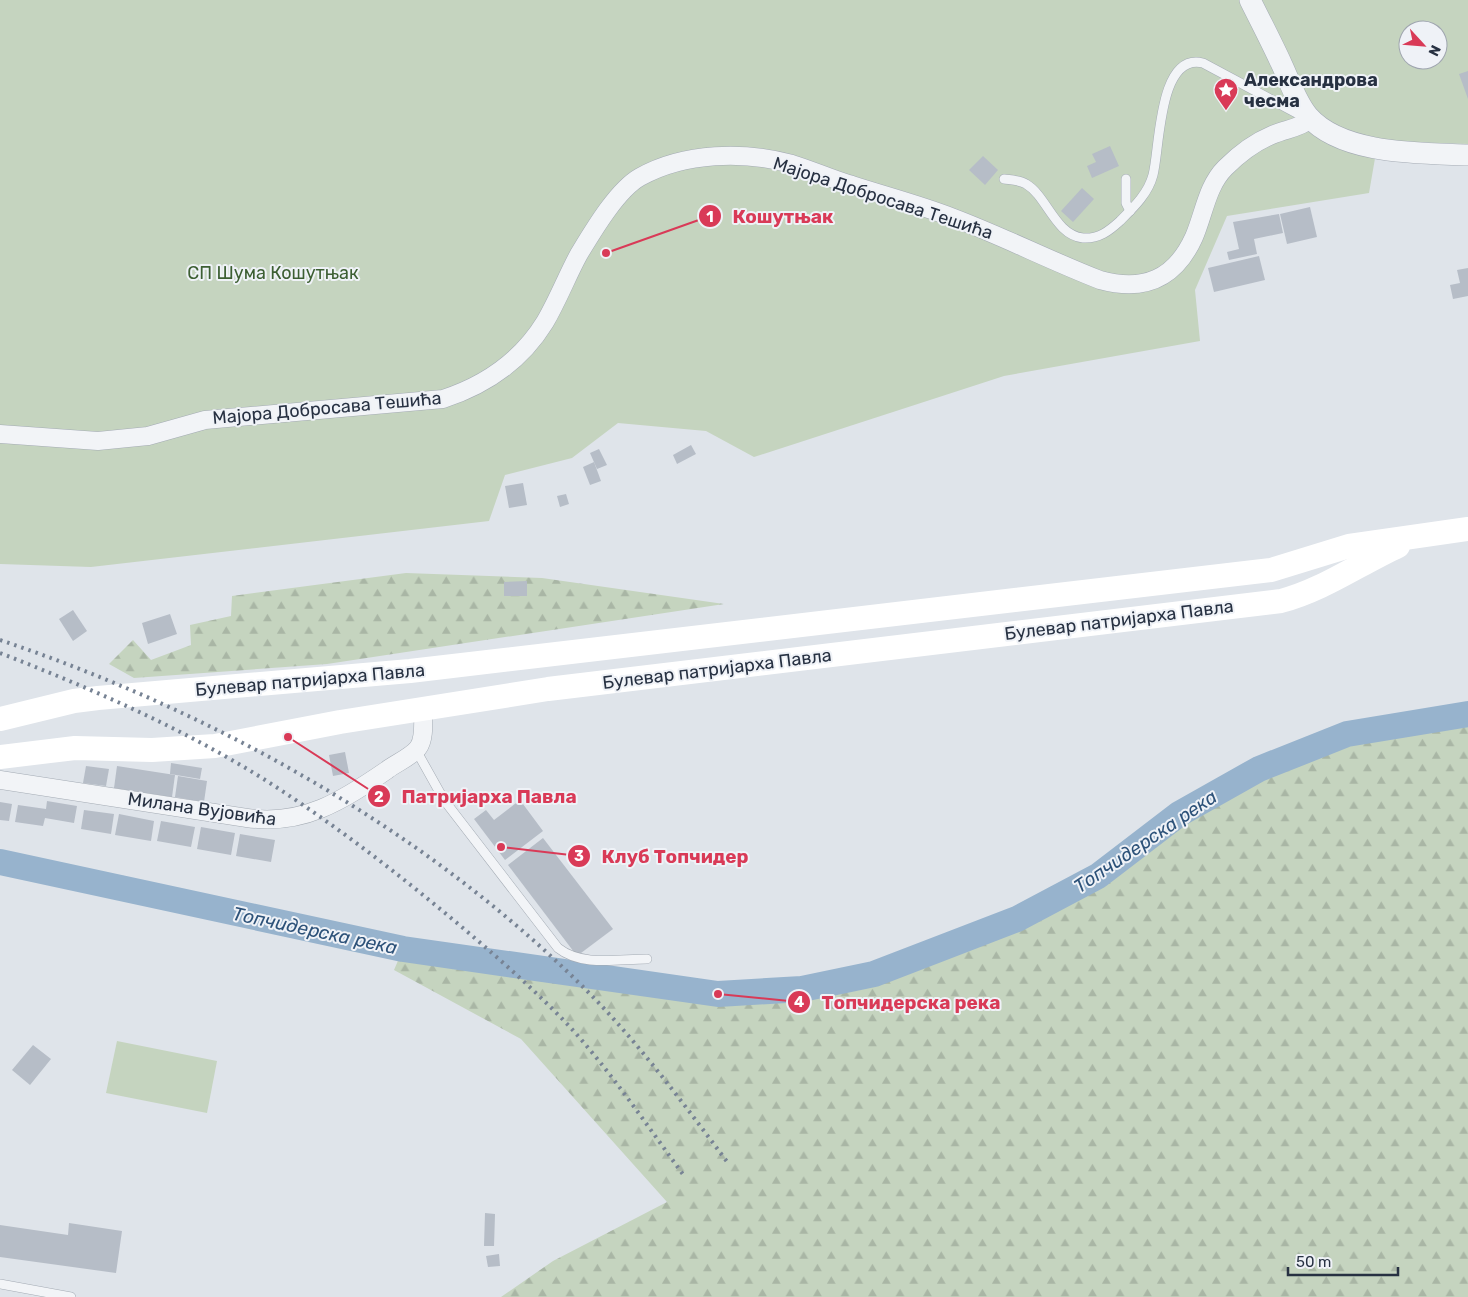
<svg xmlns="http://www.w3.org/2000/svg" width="1468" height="1297" font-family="Rubik,sans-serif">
<defs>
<pattern id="forest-firs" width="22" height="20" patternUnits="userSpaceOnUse" patternTransform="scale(1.25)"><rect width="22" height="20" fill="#c5d4bf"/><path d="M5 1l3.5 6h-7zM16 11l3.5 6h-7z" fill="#a9b6a5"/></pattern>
</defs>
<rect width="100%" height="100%" fill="#dfe4ea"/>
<g fill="url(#forest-firs)">
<polygon points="406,573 542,578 724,604 327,664 134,678 109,664 133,640 151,660 191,645 190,625 231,616 232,596"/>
<polygon points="1468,714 1468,1297 501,1297 553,1261 667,1202 521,1039 394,970 403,949 718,994 802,989 874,974 1017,919 1098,876 1179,814 1259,769 1347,734"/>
</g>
<g fill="#c5d4bf" fill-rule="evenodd">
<path d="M0 0H1468V144L1378 141 1369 193 1227 216 1195 290 1200 341 1004 376 754 457 706 431 618 423 572 458 505 475 489 521 91 567 0 564ZM1408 30H1438V60H1408Z"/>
<polygon points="117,1041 217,1061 207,1113 106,1093"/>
</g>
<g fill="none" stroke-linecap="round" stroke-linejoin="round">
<polyline stroke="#97b3cd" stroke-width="26" points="0,862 403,949 718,994 802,989 874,974 1017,919 1098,876 1179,814 1259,769 1347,734 1468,714"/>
</g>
<g fill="#b6bdc7">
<polygon points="1468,71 1468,99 1459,74"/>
<polygon points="1110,146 1119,166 1092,178 1087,166 1096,162 1092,154"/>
<polygon points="983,156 998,170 985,185 969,170"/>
<polygon points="1082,188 1094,199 1073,222 1061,211"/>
<polygon points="1310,207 1317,237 1287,244 1280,214"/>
<polygon points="1279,214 1283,233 1254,239 1257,254 1229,260 1227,252 1239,249 1233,222"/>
<polygon points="1259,256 1265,280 1214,292 1208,268"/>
<polygon points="1468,268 1468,296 1453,299 1450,285 1460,283 1457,270"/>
<polygon points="691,445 696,454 677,464 673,455"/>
<polygon points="599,449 607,465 597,469 590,453"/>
<polygon points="594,462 601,481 590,485 583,467"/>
<polygon points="523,483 527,505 509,508 505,486"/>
<polygon points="566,494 569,504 560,507 557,496"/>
<polygon points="527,581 527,596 504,596 504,582"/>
<polygon points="73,610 87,631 73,641 59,619"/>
<polygon points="170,614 177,634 148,644 142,623"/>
<polygon points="345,752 349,773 333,776 329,755"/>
<polygon points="171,763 202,768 200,779 170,774"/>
<polygon points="86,766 109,769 106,786 83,783"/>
<polygon points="117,766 175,775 172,797 114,788"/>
<polygon points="178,776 207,781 204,802 175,797"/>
<polygon points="520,800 543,831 505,860 474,819 486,810 494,820"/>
<polygon points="47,801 77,806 74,823 45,818 43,826 15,822 18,805 46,809"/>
<polygon points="0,802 12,804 9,821 0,820"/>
<polygon points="84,810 114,814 111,834 81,829"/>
<polygon points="119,814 154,821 151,841 115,835"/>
<polygon points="161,821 195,827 191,847 157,841"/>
<polygon points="201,827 235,833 231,855 197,849"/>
<polygon points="240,834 275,840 271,862 236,856"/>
<polygon points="543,838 613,929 577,956 508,865"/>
<polygon points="33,1045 51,1059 30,1085 12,1070"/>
<polygon points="485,1213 495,1214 494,1246 484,1246"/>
<polygon points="69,1223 122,1231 116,1273 0,1257 0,1225 68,1235"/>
<polygon points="499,1254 500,1266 488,1267 486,1256"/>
</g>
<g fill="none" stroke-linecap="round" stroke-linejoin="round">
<defs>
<g id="service">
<path d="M1004 179C1011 180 1020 180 1026 184 1047 196 1055 235 1083 238 1099 239 1109 231 1120 221 1133 208 1148 194 1153 175 1160 149 1158 52 1203 63L1302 116"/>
<polyline points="1126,179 1126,203 1130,211"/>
<path d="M416 750 444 800 558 948C582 967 618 959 647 959"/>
<polyline points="0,1284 71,1297"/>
</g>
<g id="minor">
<path d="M0 434 98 441 148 436 205 420 443 399C486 385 521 361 545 322 558 300 567 276 579 254 593 231 617 190 640 177 685 152 744 151 792 164 812 170 831 179 852 185 886 196 921 205 954 218 1004 237 1051 261 1100 280 1144 292 1175 279 1194 237 1204 214 1207 186 1225 168 1239 154 1255 142 1272 135 1286 129 1300 128 1311 119"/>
<path d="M0 780 247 818C303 826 342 801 387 770 396 763 411 757 418 748 425 739 423 721 423 710"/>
</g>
<path id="tertiary" d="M1250 0C1261 22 1272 43 1282 65 1290 82 1296 102 1308 116 1342 155 1421 153 1468 155"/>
</defs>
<use href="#service" stroke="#a4abb4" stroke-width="10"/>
<use href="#minor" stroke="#a4abb4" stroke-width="19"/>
<use href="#tertiary" stroke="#a4abb4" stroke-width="22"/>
<use href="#service" stroke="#f2f4f7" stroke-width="9"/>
<use href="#minor" stroke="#f2f4f7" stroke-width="18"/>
<use href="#tertiary" stroke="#f2f4f7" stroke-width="21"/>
<g stroke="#fff" stroke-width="24">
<polyline points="0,719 74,701 98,698 410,671 1271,570 1349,546 1468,529"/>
<path d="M0 757 75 748 152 750 215 746 340 722 548 689 1281 601C1323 590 1359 564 1398 546"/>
</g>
<g stroke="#778394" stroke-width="4" stroke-dasharray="2.5 5" stroke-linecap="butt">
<path d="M0 640C217 713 434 834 595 999 644 1050 686 1107 728 1163"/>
<path d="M0 653C90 688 180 727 262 778 330 821 395 871 457 923 496 956 534 989 570 1027 612 1073 648 1127 685 1177"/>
</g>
</g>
<defs>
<symbol id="sight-pin" viewBox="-11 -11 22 30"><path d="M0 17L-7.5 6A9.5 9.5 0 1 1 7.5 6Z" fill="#d93a57" stroke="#eff2f7"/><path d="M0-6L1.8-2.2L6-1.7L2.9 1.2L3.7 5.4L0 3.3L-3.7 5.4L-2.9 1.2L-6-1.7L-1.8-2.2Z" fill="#fff"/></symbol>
</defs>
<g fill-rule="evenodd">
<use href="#sight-pin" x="1212" y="76" width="28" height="38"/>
</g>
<g text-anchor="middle" stroke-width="4" stroke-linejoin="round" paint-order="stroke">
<g font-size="18" font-weight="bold" fill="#273142" stroke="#eff2f7" text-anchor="start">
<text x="1244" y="86">Александрова<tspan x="1244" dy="21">чесма</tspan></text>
</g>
<g font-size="18" fill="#273142" stroke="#eff2f7">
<text transform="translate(883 198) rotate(18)" y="6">Мајора Добросава Тешића</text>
<text transform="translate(327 408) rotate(-5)" y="6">Мајора Добросава Тешића</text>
<text transform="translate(1119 620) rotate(-7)" y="6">Булевар патријарха Павла</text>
<text transform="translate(717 669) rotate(-7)" y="6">Булевар патријарха Павла</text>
<text transform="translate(310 680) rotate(-5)" y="6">Булевар патријарха Павла</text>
<text transform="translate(202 809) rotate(8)" y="6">Милана Вујовића</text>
</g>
<g font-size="18" fill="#3d5f33" stroke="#eff2f7">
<text x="273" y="279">СП Шума Кошутњак</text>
</g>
<g font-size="19" font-style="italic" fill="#2d5279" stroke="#eff2f7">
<text transform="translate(1145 841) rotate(-34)" y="7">Топчидерска река</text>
<text transform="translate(315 930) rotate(12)" y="7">Топчидерска река</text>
</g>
</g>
<path fill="none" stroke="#d93a57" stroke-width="2" d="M606 253L710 216M288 737L379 796M501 847L579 856M718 994L799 1002"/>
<g fill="#d93a57" stroke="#eff2f7" stroke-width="2">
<circle cx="606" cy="253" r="5"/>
<circle cx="288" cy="737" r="5"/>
<circle cx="501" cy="847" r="5"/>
<circle cx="718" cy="994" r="5"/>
<circle cx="710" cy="216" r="12"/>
<circle cx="379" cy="796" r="12"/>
<circle cx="579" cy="856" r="12"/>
<circle cx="799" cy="1002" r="12"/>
</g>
<g font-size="15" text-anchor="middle" font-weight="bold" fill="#fff">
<text x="710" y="222">1</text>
<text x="379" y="802">2</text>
<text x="579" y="861">3</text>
<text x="799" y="1007">4</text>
</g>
<g font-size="19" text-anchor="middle" font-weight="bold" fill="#d93a57" stroke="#eff2f7" stroke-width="4" stroke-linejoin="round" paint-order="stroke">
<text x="783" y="223">Кошутњак</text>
<text x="489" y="803">Патријарха Павла</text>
<text x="675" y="863">Клуб Топчидер</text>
<text x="911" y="1009">Топчидерска река</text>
</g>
<g transform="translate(1423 45) rotate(116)"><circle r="24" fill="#eff2f7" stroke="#9fa5af"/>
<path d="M0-4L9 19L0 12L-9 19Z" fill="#d93a57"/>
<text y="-8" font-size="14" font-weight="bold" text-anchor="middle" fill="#273142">N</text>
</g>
<path d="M1288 1267v8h110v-8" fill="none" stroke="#273142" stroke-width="2.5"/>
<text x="1296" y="1267" font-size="15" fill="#273142" stroke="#eff2f7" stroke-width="4" paint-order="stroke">50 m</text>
</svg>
